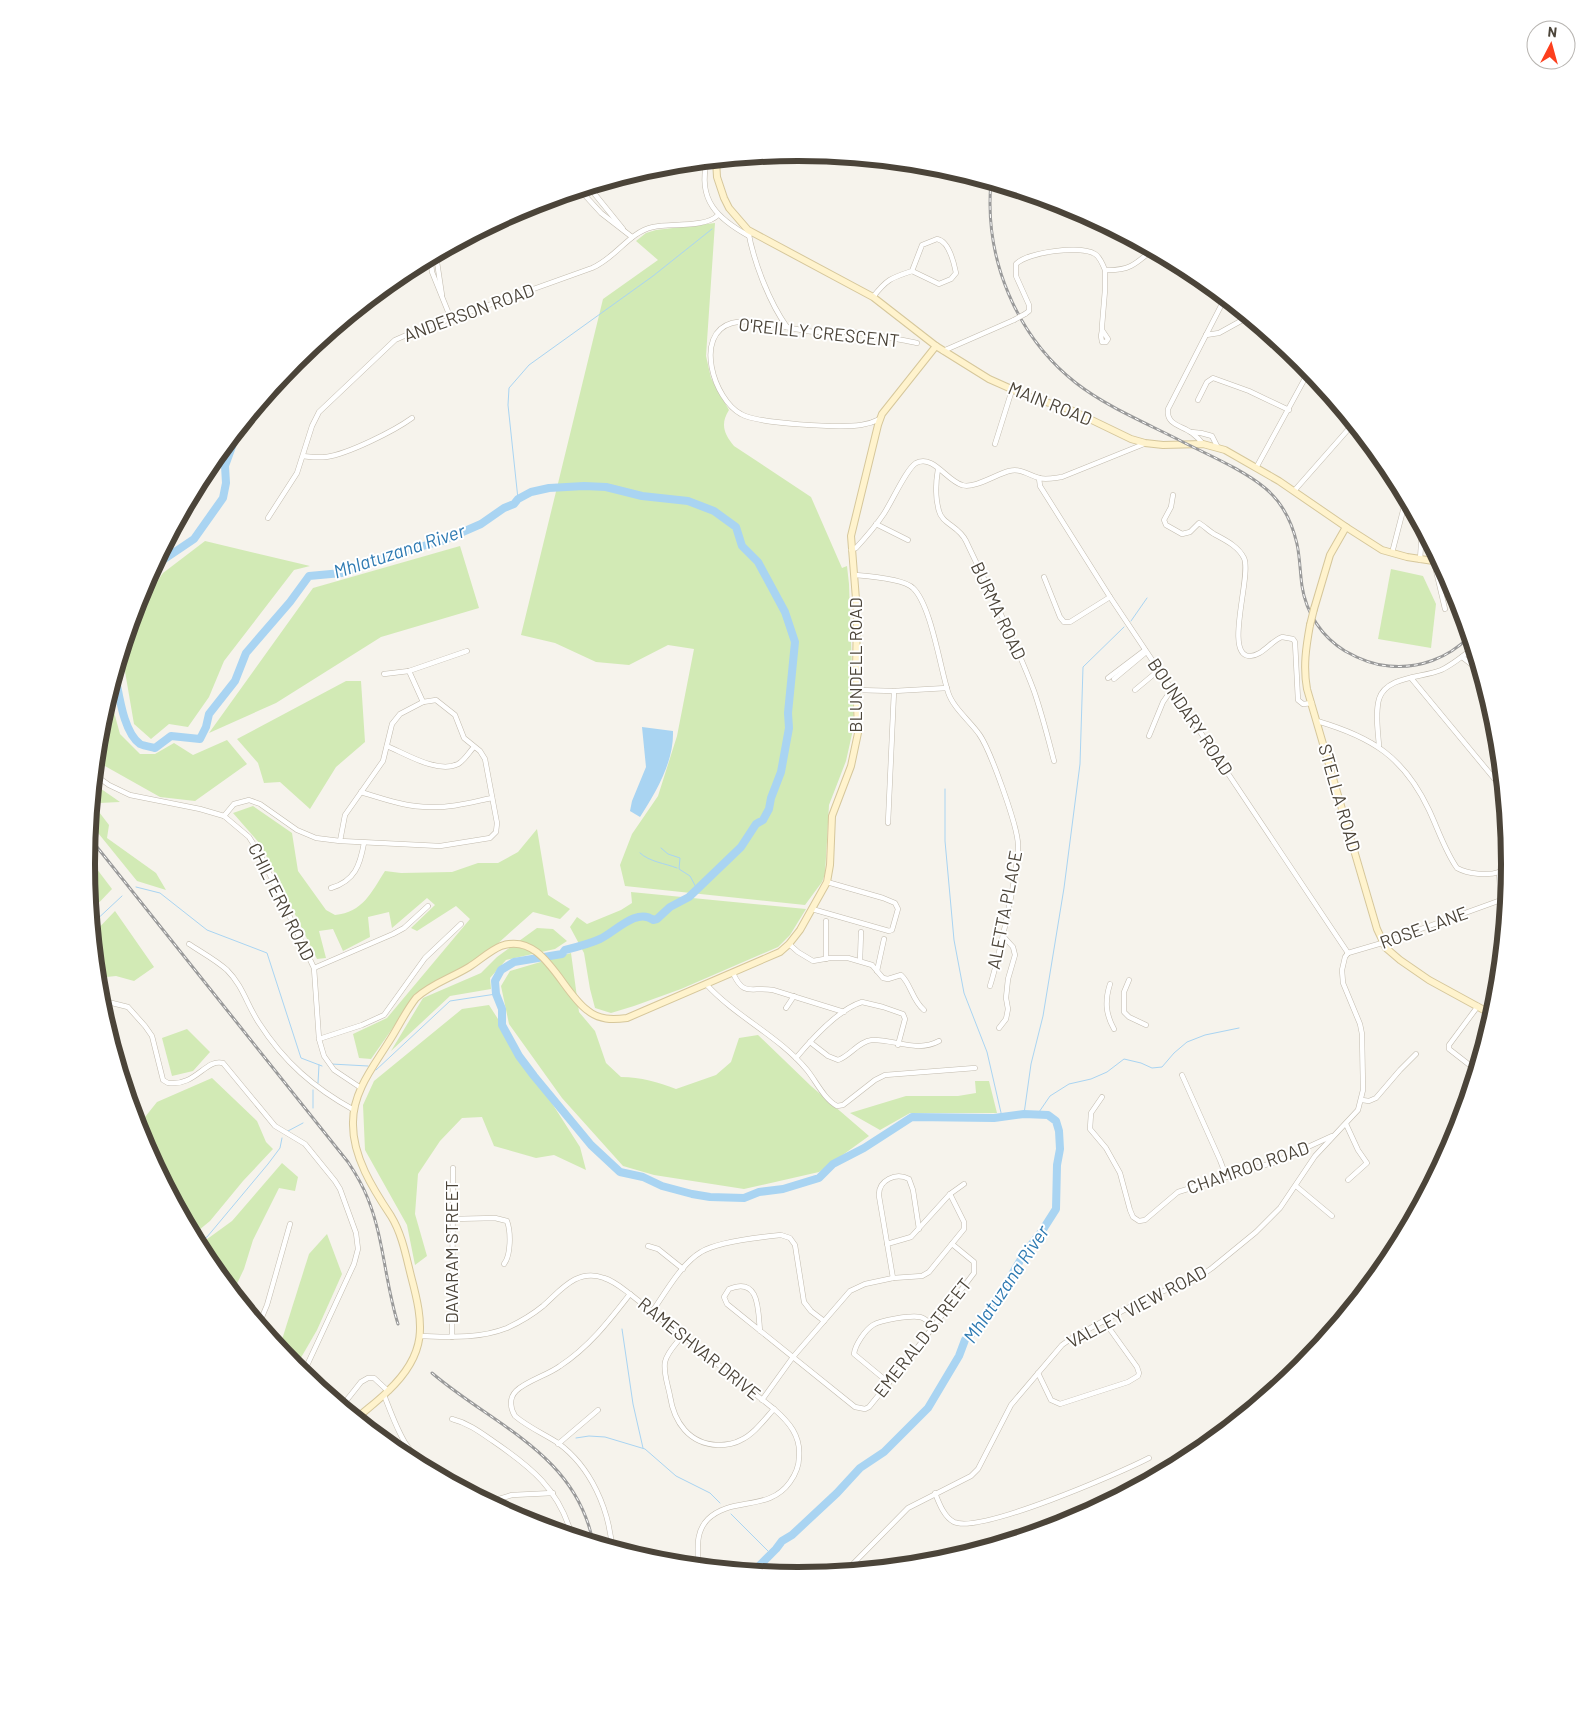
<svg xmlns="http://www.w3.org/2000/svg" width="1596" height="1728" font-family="Barlow,sans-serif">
<rect width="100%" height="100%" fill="#f6f3ec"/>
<g fill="#d2eab5">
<path d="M715 223 706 356 711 378 729 410C720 424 724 434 734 446L811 497 842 568 847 566 849 584 854 725 846 761 829 805 825 874 822 882 805 905 625 886 620 865 632 834 658 796 677 736 694 649 668 645 629 665 596 662 555 643 521 635 603 299 658 260 636 241 646 233 656 230Z"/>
<polygon points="205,541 310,566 294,570 224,661 209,697 188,727 169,724 151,739 134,724 122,654 132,618 163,573"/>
<polygon points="460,546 479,608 381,637 276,703 209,733 313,588"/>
<polygon points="1391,569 1423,576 1436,604 1431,648 1378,639"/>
<polygon points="346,681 361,681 365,742 336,767 310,809 280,782 264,783 258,763 237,739"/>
<polygon points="109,694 120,734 140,754 155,754 174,743 193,755 227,740 247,764 195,801 160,797 96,761 100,725"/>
<polygon points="94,784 120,802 99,803 99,812 109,825 107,838 156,873 166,890 137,881 90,823"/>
<path d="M253 806 292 833 298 871 326 910 335 915C363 912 371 893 385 871L401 873 452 872 478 863H498L518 852 537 829 548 895 570 909 560 919 533 912 495 946 456 974 418 992 371 1059 359 1058 353 1034 387 1018 470 919 456 906 417 931 411 928 435 905 427 898 392 928 389 912 368 917 370 937 343 951 333 929 319 931 326 958 317 959 261 845 233 813Z"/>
<polygon points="87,856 112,889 91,911 86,864"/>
<polygon points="631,892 806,909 790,935 778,947 681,989 634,1006 611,1013 595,1008 590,989 584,953 570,927 577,917 587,924 621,910 632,903"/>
<polygon points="115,911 154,967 134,981 116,976 97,978 93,934"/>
<polygon points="537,928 553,929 567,941 555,949 506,960 490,978 491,989 450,996 391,1051 423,998 481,973 497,957"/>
<path d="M571 953 579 1012 595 1031 606 1063 621 1077C641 1077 658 1082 676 1089L716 1075 731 1062 739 1038 758 1035 811 1086 869 1136 819 1172 744 1189 654 1175 623 1166 562 1098 509 1024 501 986 510 971Z"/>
<polygon points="489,1005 580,1147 586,1170 554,1155 536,1158 494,1146 482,1117 462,1118 440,1141 418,1174 415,1214 427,1256 415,1265 407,1225 365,1150 363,1105 374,1081 462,1009"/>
<polygon points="187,1029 210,1052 193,1071 172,1076 162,1038"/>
<polygon points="212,1078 257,1121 266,1142 273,1149 243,1181 210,1221 193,1235 140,1136 137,1124 141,1122 157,1102"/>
<polygon points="975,1081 989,1081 997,1113 910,1113 880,1130 850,1113 906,1096 958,1096 976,1093"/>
<polygon points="282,1163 298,1177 295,1191 279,1188 253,1240 244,1269 233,1292 206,1259 199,1245 232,1221"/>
<polygon points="327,1234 342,1274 317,1330 295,1368 279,1349 309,1254"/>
</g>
<path fill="#a9d4f2" d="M642 727 673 731C674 762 656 792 640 817L630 811 632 801 646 767Z"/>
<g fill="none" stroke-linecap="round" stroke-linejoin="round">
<g stroke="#a9d4f2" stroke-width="1">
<polyline points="518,499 508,405 509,388 529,365 653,276 712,229"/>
<polyline points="1131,621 1147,598"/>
<polyline points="945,789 945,841 954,940 964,993 987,1052 1002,1117"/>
<polyline points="661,848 668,854 680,858 679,869 690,876 697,889"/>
<path d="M640 853C650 862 664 863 677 868"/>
<polyline points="136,887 160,893 207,930 267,953 301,1058 322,1066"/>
<polyline points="92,924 122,896"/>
<polyline points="331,1064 368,1066"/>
<polyline points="376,1070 450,1001 496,994"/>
<polyline points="318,1083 319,1065"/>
<polyline points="313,1090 313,1108"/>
<polyline points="1024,1114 1031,1064 1043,1016 1064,888 1080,764 1083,667 1124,627"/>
<polyline points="1037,1115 1050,1096 1069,1084 1091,1079 1107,1072 1124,1059 1141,1063 1152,1068 1162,1067 1174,1053 1187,1042 1205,1035 1239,1028"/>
<polyline points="288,1131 303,1123"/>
<path d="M1427 1190C1436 1160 1448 1132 1465 1105"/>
<polyline points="197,1242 207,1237 268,1164 280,1148 282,1138"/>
<polyline points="622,1329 633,1404 643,1448"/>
<polyline points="576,1438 589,1436 605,1437 645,1449 676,1476 710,1493 720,1503"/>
<polyline points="731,1514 771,1554"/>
</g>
<g stroke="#a9d4f2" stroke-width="8">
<polyline points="154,566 194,539 223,498 226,483 225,466 238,430"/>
<path d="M115 675C119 693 123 732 140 744 144 746 151 747 155 748L171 736 200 739 206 727 209 714 235 681 246 653 290 602 309 576 342 573 404 551 442 541 481 524 504 508 514 504 518 499 531 492 549 488 584 486 606 487 642 496 688 501 714 511 736 527 742 546 758 562 785 612 795 642 788 713 789 728 781 772 771 798 769 809 763 820 756 824 741 847 689 897 670 907 657 919 653 920C637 907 614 933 600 939 589 944 577 947 565 950L562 954 514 962 501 970 495 981 496 994 502 1009V1025L519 1056 534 1076 591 1145 620 1172 643 1177 662 1186 692 1194 710 1197 744 1198 759 1192 783 1189 819 1178 833 1164 864 1148 912 1117 994 1118 1024 1114 1048 1115 1056 1121 1059 1131 1060 1149 1057 1165 1056 1209 1042 1231 1024 1254 984 1322 965 1340 959 1356 928 1408 884 1452 860 1468 837 1493 792 1535 782 1541 776 1549 754 1571"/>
</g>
<defs>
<g id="street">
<path d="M707 161C697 200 718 219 749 236"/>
<polyline points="589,187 623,229"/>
<polyline points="580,190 601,213 632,237"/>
<path d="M748 230C753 260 769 302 787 327"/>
<polyline points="436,254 431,264 432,272 451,319"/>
<polyline points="442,295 437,262 444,253 466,238"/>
<path d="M873 297C887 279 891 278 912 271L939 284 951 279 956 273C954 263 949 241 937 239L922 245 912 271"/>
<path d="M1025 314 1029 311V305L1016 276V264C1028 252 1080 245 1095 254 1100 257 1103 265 1105 270 1128 271 1135 265 1152 250"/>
<polyline points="1102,330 1101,336 1102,342 1106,342 1108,339 1102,330 1102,326 1105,290 1105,270"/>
<polyline points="1206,335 1219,333 1248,317"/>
<polyline points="943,351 1014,320"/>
<polyline points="1198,400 1207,382 1213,378 1249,391 1289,410"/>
<path d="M880 419C874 422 868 424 861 425 840 428 758 424 741 414 714 400 693 334 732 323 754 317 785 328 807 331 821 333 835 331 849 332 872 333 895 339 917 343"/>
<polyline points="1191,432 1201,433 1212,436 1218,448"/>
<polyline points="995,444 1012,390"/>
<path d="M1203 444C1200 440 1196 436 1192 433 1181 425 1166 425 1168 409L1225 298"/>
<path d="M303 456C311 457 318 458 326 457 348 454 394 431 412 418"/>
<polyline points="1256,468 1309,371"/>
<path d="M938 469C936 481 935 498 939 511 942 524 959 526 966 541 989 590 1015 640 1034 691 1042 714 1048 738 1054 761"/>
<polyline points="1039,478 1040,486 1110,597 1348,953"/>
<polyline points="1294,491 1353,424"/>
<path d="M1173 495 1171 507 1164 520 1166 525 1182 534 1190 532 1199 523C1204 526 1209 531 1214 534 1225 540 1238 546 1244 558 1252 575 1224 654 1249 656 1261 657 1271 641 1282 637L1293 639 1295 642 1298 700 1303 704 1312 703"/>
<path d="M268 518 297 473 312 426 319 412 395 340 411 333 592 268C616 258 629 232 653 227 670 223 706 228 718 215"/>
<polyline points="876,524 908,540"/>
<path d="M851 550 856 548C866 537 875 527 883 515 891 504 906 469 916 463 933 454 947 481 962 485 974 489 997 474 1009 471 1021 468 1028 475 1039 478 1046 480 1054 478 1062 477L1144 444"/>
<polyline points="1392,553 1406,499"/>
<polyline points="1420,560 1422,529"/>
<polyline points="1434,562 1445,609"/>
<path d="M855 575C868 576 904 579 913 588 931 605 940 667 948 692 953 708 970 721 979 734 990 749 1018 827 1018 845 1018 862 1014 880 1011 897 1005 927 999 957 990 986"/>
<polyline points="1044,577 1060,617 1064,622 1070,622 1110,597"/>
<polyline points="1462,657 1480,671"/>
<polyline points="409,671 423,702"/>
<polyline points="384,674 409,671 467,651"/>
<polyline points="1108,678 1145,650"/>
<polyline points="1411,678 1502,788"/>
<polyline points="1114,679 1144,654"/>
<polyline points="857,690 894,691 947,688"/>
<polyline points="1135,690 1159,670"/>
<path d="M1317 721C1372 737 1404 757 1429 810 1438 829 1445 851 1457 868 1468 874 1488 876 1499 872 1503 870 1507 867 1510 864"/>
<polyline points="1149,736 1163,702 1172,689"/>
<path d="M387 746C406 754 438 774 458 764 465 760 469 752 474 747"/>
<path d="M1379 746C1378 731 1375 714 1379 699 1386 676 1422 678 1441 670 1452 665 1463 656 1473 648"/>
<polyline points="95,775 109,785 130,795 200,809 224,816 249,837 261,856 314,968 319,1039 324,1056 334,1070 361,1088"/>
<path d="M361 792C384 799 406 807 430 807 451 808 472 802 492 798"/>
<polyline points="224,816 234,804 249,800 260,804 297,830 316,838 340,841 440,846 490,838 496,832 497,823 485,759 480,751 464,738 455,715 436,700 423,702 400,714 392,724 383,761 345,815 340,841"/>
<polyline points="888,823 894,691"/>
<polyline points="1499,872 1501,905 1505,911"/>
<path d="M331 888C355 881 360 865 364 843"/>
<polyline points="812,909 889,931 892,930 898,909 895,903 883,898 827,882"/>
<path d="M189 944C201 952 216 960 227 970 243 986 247 1005 259 1023 284 1062 314 1088 354 1110"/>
<path d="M789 944 798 952 813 961 830 958H848L872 965 883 978 888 979 901 975C911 984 912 1000 924 1010"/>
<polyline points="1348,953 1382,943 1501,900"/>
<polyline points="826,959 826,921"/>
<polyline points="860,961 861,932"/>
<polyline points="314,968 393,934 404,928 428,906"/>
<polyline points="877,971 884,939"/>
<path d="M733 973C744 998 752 986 773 990L844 1012"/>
<polyline points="1129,980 1124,992 1124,1012 1129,1017 1146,1025"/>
<path d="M706 984C736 1017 779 1036 807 1070 816 1081 824 1099 837 1106L843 1105 875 1080 885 1075 975 1068"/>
<path d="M1110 984C1105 1000 1105 1013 1114 1029"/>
<path d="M100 1000 128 1007 145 1026 152 1036 163 1080 168 1083C195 1087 206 1058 223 1063L275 1126 305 1144 335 1181 340 1189 356 1233 358 1249 354 1264 303 1374"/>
<polyline points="786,1008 794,996"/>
<polyline points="999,1028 1006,1019 1008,1009 1006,998 1008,979 1015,955 1013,947 1003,936"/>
<polyline points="319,1039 362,1025 384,1015 425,958 461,924"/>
<path d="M810 1042 828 1056 838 1060C850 1056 859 1041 872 1040 894 1039 917 1053 939 1041"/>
<path d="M796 1058C811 1040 839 1009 862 1002L883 1007 903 1014 905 1019 898 1045"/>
<polyline points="1476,1070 1449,1049 1449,1045 1478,1006"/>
<polyline points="1182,1075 1220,1160 1226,1176"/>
<polyline points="1102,1097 1091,1113 1090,1129 1106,1148 1120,1173 1130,1210 1133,1217 1139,1221 1145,1220 1178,1192 1275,1162 1332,1136"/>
<polyline points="1362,1100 1369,1101 1376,1098 1400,1070 1416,1054"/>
<polyline points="1346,1124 1358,1150 1367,1163 1348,1180"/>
<polyline points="1296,1186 1332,1216"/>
<path d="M453 1219 495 1218 507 1221C511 1232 511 1255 504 1264"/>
<polyline points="887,1244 911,1237 950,1194 964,1184"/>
<polyline points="648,1246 658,1249 683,1269"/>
<path d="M893 1278 879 1196C878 1180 896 1172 909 1179L913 1190 919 1229"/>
<path d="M652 1312C665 1293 682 1263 701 1252 717 1242 761 1237 781 1235L790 1238 795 1245 804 1302 811 1311 824 1321"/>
<polyline points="259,1324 267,1305 290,1224"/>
<path d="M760 1331C758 1311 760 1276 729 1289L724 1297 727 1304 855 1407 865 1409 869 1407 917 1348 974 1273V1262L952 1244"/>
<path d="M420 1336C450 1337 479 1339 507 1328 520 1322 532 1315 543 1306 561 1290 577 1268 604 1278 614 1281 622 1288 630 1294L774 1409C789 1422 801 1436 799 1457 799 1467 795 1475 790 1482 769 1512 732 1496 708 1519 695 1532 698 1549 698 1566"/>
<path d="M682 1336C676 1344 667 1352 665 1362 663 1372 668 1385 670 1396 674 1422 689 1444 718 1445 726 1445 734 1444 741 1440 754 1434 764 1420 774 1409"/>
<polyline points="452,1337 453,1168"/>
<polyline points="1038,1373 1051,1400 1060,1404 1128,1382 1138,1376 1139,1373 1137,1367 1104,1321"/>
<path d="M889 1383 854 1354C855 1345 865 1330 873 1325 881 1320 911 1315 920 1317 925 1318 929 1322 933 1326"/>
<path d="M384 1395C397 1428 404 1452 434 1473"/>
<polyline points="762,1400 793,1357 850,1291 865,1284 893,1278 922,1276 929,1272 964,1229 964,1222 950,1194"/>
<polyline points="342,1406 361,1382 368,1378 374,1378 388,1391"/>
<path d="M452 1419C468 1423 480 1432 493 1441 531 1467 559 1489 572 1536"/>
<polyline points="558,1444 598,1410"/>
<path d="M935 1493C939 1503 944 1517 954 1522 980 1534 1120 1473 1149 1458"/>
<polyline points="489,1502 512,1495 553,1493"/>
<path d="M612 1548C609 1509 591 1467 558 1443 544 1434 528 1427 515 1416 510 1408 509 1398 516 1391 526 1381 548 1375 560 1366 589 1347 609 1321 630 1294"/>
<polyline points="846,1571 908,1508 971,1476 978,1469 1011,1405 1062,1345 1072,1338 1150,1296 1189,1282 1199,1277 1212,1268 1256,1232 1280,1208 1315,1156 1358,1110 1363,1090 1362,1034 1360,1024 1343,983 1342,970 1345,957 1348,953"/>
</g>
<g id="secondary">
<polyline points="716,160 717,177 724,198 729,208 748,230 873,297 936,346 989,379 1027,396 1071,410 1131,439 1145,443 1163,445 1203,444 1225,450 1279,481 1346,527 1382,550 1407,557 1440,562"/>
<polyline points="1314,609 1330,555 1346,527"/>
<path d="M1310 625C1306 647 1303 667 1307 689L1377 929 1386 948 1400 960 1429 980 1493 1015"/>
<path d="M357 1418C367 1409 378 1401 388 1391 428 1353 424 1325 411 1276 406 1256 402 1234 391 1216 373 1189 352 1156 353 1122 353 1092 373 1067 388 1043 398 1028 405 1012 416 998 431 984 451 978 469 967 479 961 489 951 501 946 543 931 561 991 587 1010 599 1020 612 1020 627 1018L780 952 789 944 800 930 827 882 830 865 832 816 851 766 858 733 856 673 857 612 851 536 878 425 882 414 936 346"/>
</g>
</defs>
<use href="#street" stroke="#c2bbae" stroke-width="5.5"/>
<use href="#secondary" stroke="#d6c79b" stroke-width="8"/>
<use href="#street" stroke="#fff" stroke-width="4.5"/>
<use href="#secondary" stroke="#fff3cd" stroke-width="6"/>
<defs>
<g id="rail">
<path d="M991 182C984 258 1016 336 1076 383 1107 407 1146 423 1181 441 1208 455 1242 469 1265 488 1282 502 1292 522 1297 544 1300 558 1300 572 1302 586 1306 613 1322 637 1345 651 1359 659 1373 665 1389 666 1419 669 1448 658 1469 637"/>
<path d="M89 837 348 1162C356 1174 363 1186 368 1199 384 1239 385 1283 398 1324"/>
<path d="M432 1373C494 1426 575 1453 593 1542"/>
</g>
</defs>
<use href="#rail" stroke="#9a9a9a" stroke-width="3"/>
<use href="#rail" stroke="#fff" stroke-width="1" stroke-dasharray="4" stroke-linecap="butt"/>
<defs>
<polyline id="street-bridge" points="1014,320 1025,314"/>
<polyline id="secondary-bridge" points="1310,625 1314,609"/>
</defs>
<use href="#street-bridge" stroke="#c2bbae" stroke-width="5.5" stroke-linecap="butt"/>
<use href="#secondary-bridge" stroke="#d6c79b" stroke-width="8" stroke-linecap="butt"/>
<use href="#street-bridge" stroke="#fff" stroke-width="4.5"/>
<use href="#secondary-bridge" stroke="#fff3cd" stroke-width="6"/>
</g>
<g text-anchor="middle" stroke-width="4" stroke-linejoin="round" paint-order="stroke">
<g font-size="18" fill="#4b4439" stroke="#fff">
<text transform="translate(469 313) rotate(-20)" y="6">ANDERSON ROAD</text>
<text transform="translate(819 333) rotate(6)" y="6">O'REILLY CRESCENT</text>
<text transform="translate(1050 404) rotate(22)" y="6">MAIN ROAD</text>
<text transform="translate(998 611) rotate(65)" y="6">BURMA ROAD</text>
<text transform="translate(856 665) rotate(-90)" y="6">BLUNDELL ROAD</text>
<text transform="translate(1190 717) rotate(56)" y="6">BOUNDARY ROAD</text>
<text transform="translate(1339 798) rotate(74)" y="6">STELLA ROAD</text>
<text transform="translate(281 902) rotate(64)" y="6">CHILTERN ROAD</text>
<text transform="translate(1005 910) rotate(-79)" y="6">ALETTA PLACE</text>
<text transform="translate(1424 928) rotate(-20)" y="6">ROSE LANE</text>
<text transform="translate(1248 1168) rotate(-19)" y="6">CHAMROO ROAD</text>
<text transform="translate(452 1252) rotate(-90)" y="6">DAVARAM STREET</text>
<text transform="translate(1137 1307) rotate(-28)" y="6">VALLEY VIEW ROAD</text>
<text transform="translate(923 1338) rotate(-52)" y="6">EMERALD STREET</text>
<text transform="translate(699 1349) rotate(39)" y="6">RAMESHVAR DRIVE</text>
</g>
<g font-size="19" font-style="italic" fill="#2e7ab2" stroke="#fff">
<text transform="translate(399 551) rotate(-18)" y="7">Mhlatuzana River</text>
<text transform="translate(1006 1284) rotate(-56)" y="7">Mhlatuzana River</text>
</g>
</g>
<path d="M0 0H1596V1728H0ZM95 864a703 703 0 1 1 1406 0a703 703 0 1 1-1406 0Z" fill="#fff" fill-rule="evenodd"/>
<path fill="none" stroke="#4b4439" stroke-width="6" d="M95 864a703 703 0 1 1 1406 0a703 703 0 1 1-1406 0Z"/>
<g transform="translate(1551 45) rotate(6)"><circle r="24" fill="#ffffff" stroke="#b7b4b0"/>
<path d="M0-4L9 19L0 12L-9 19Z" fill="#fc3f1d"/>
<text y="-8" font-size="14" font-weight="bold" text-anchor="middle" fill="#4b4439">N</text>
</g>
</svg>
